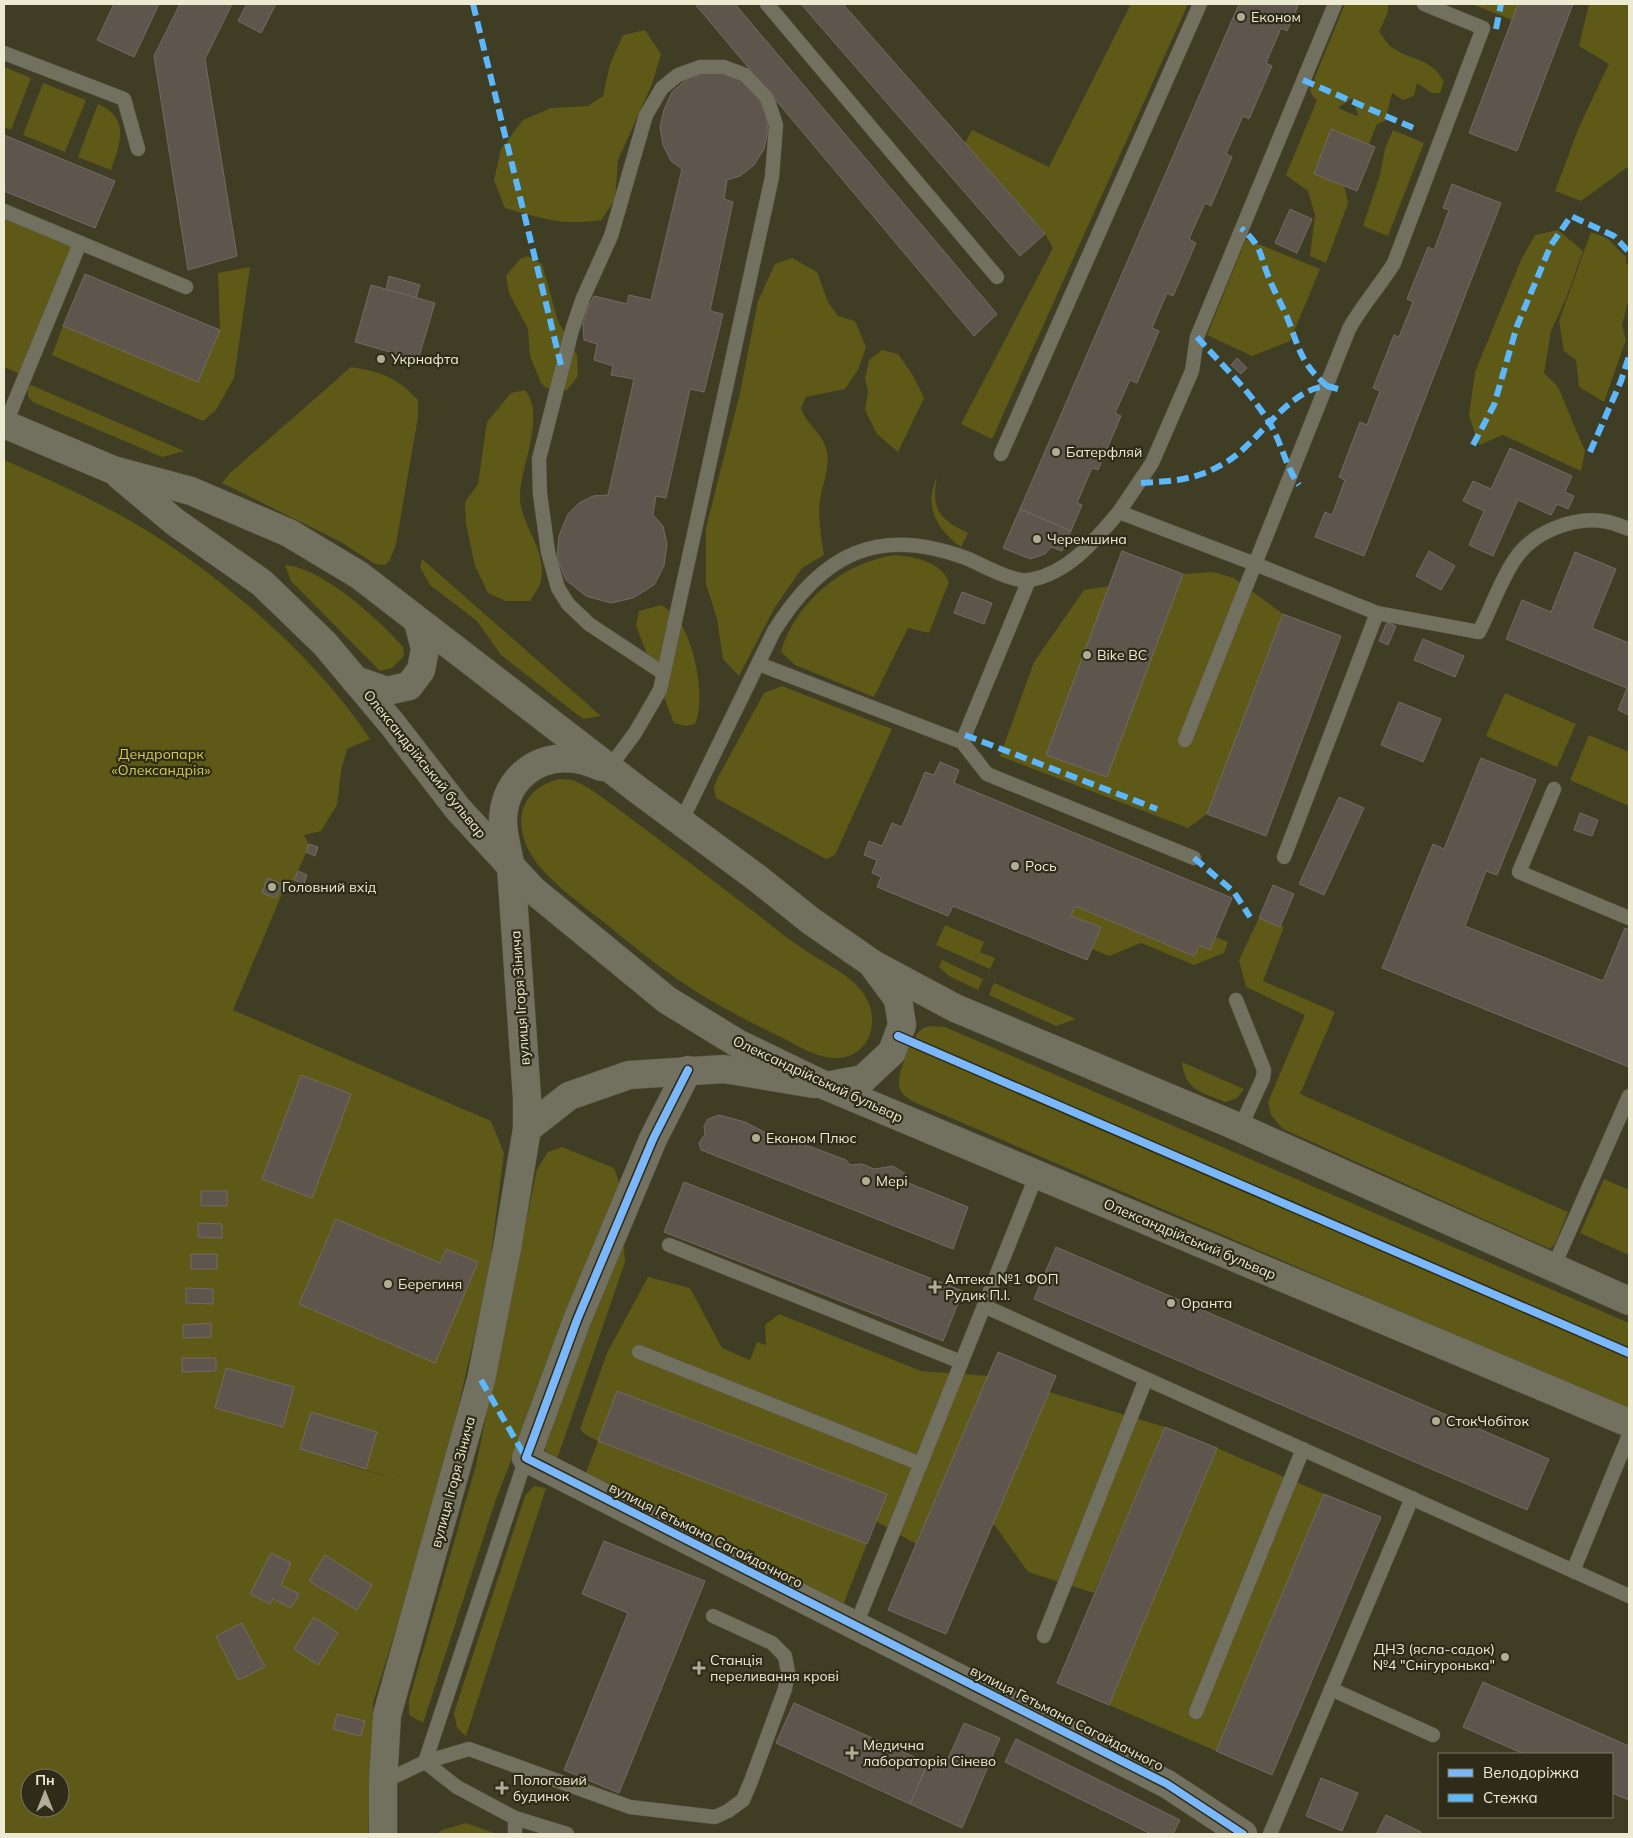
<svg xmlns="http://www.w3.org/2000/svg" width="1633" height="1838" font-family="Mulish,sans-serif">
<rect width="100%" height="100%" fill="#3f3d24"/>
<g fill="#5e5916" fill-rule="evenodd">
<polygon points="1131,4 1188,4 992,439 961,424 1053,248 1045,234 965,143 972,130 1049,167"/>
<path d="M1345 4H1388V12L1379 32C1383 36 1385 41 1389 45 1409 62 1430 55 1444 82L1440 93H1432L1417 83 1414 96 1403 100 1392 93 1385 121 1377 124 1369 144 1331 130 1314 174 1344 186 1348 203 1326 263 1310 256 1315 215 1308 191 1286 175 1317 100 1312 95 1310 89ZM1352 98 1358 115 1357 116 1338 108Z"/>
<polygon points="1472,4 1518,4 1512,20"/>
<polygon points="1589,4 1629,4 1629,166 1581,201 1555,191 1579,127 1609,64 1579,46"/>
<path d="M645 30 661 54 652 84 618 160 615 200 601 220C565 226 539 218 505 208L494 180 501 149 523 120 551 108 588 106 603 96 610 64 623 35Z"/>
<polygon points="4,67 31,78 11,130 4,127"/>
<polygon points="43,83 86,100 65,152 23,135"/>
<path d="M98 104C131 119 120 143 111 170L78 157Z"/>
<polygon points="1393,130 1424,143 1388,236 1363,226 1380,175 1385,149"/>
<polygon points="4,211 80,243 25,376 4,367"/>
<polygon points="1558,230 1583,251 1567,296 1551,331 1544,373 1558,387 1585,451 1581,471 1503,435 1479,445 1469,416 1475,372 1521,260 1535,235"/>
<polygon points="1591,232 1607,238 1626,257 1626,263 1629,266 1629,297 1622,325 1626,340 1604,402 1579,387 1576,360 1564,351 1559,321"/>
<polygon points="1246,239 1320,269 1290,341 1252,356 1207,335"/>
<polygon points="528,256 542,264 558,321 577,355 578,376 567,390 546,388 541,383 530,356 528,329 509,293 506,276 520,259"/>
<path d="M792 258 817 272 828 302 838 316 855 321 866 347 858 370 845 389 806 397 801 408C805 422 818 430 824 443 833 461 823 482 820 500 818 519 821 537 824 555L802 568 775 607 739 676 723 659 717 619 706 584V528L740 393 758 301 775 264Z"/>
<polygon points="250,267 234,378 216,410 203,421 52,355 63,326 198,381 220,330 218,273"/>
<polygon points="882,350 898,354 914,377 924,398 898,452 877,434 865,410 868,392 865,378 869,360"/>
<path d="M351 367C382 372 396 377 418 400V417L396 544 390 560 385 565 375 564 341 542 222 483 229 474Z"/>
<polygon points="31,385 184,451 162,457 33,402 28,397 28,388"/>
<path d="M525 390C547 417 519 467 520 499 522 528 547 549 541 581 540 587 533 595 530 601H506L488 593 475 566 466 524 465 502 478 484 487 422 511 393Z"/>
<path d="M4 460C57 483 111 507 160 539 236 589 320 663 370 739L347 749 341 771 337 805 321 831 304 835 309 844 318 847 315 856 306 853 298 871 307 875 304 884 294 880 287 882 233 1010 491 1121 504 1153 488 1278 438 1494 373 1703 368 1834H4ZM330 1458 408 1484 330 1459ZM30 1778H60V1808H30Z"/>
<path d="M937 477C931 510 939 519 968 533L961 547C937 530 923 506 937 477Z"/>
<polygon points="1122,551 1183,574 1213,572 1234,578 1283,614 1207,814 1188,828 1000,756 1034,662 1084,590 1109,586"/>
<path d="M894 555C914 556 941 562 949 582L929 633 908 628 874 697 795 665 781 652C795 602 843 563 894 555Z"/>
<polygon points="422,559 601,716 583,719 501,655 477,621 430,585 420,567"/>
<path d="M285 565C323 568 378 619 403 647L404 656 392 668 380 671 291 581Z"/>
<path d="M662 605C668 610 677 617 681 624 695 647 706 700 695 724L685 726 674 723 636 626 639 611Z"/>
<polygon points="782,686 892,729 835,855 826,859 716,798 714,788 717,779 764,693"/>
<polygon points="1505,693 1576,724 1557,767 1486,736"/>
<polygon points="1589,735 1629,752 1629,806 1570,780"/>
<path d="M560 779 573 780 589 788C641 825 691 864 741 902 763 918 784 937 806 951 834 969 874 985 872 1023 871 1043 857 1057 838 1058 817 1059 797 1045 779 1036 745 1020 711 1002 680 981 654 963 629 943 605 923 583 906 558 888 540 867 512 834 513 790 560 779Z"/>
<polygon points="1075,906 1194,956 1199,945 1210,950 1216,937 1228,942 1224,953 1194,965 1141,943 1109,956 1092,949 1101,927 1071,916"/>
<polygon points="1259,918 1284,927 1263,981 1335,1012 1300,1094 1568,1212 1555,1244 1550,1249 1283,1129 1271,1115 1268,1102 1305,1015 1246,987 1239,960"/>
<polygon points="945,925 984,942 980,952 995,958 990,969 936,945"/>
<polygon points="942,960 983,979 978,990 949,976 939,967"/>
<polygon points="994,983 1076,1019 1056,1026 989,995"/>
<path d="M932 1026 945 1027 1629 1323V1410L914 1102C907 1098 900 1094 899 1085 897 1074 912 1036 921 1030 924 1027 928 1027 932 1026Z"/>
<path d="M1182 1062 1244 1089 1237 1098 1226 1102C1203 1093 1185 1091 1182 1062Z"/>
<polygon points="562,1147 614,1168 620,1185 496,1499 423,1723 409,1715 409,1700 476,1465 537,1169 548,1152"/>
<polygon points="1604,1179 1629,1190 1629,1255 1580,1233"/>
<polygon points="619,1245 624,1248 625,1262 555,1465 547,1460 543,1437"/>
<polygon points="648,1277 690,1288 722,1348 750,1360 757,1342 766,1345 765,1325 779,1314 921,1371 988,1376 916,1544 876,1521 886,1494 617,1391 598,1441 867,1544 841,1610 584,1478 598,1441 586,1435 580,1429 607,1353"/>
<polygon points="1049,1392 1165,1427 1094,1593 1028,1572 993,1523"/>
<polygon points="1217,1448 1324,1494 1216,1751 1109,1705"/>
<polygon points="534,1486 546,1488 466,1736 457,1728 454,1713 525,1496"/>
<polygon points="466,1823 497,1834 437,1834 442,1830"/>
</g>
<g fill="#5e554d" stroke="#746a64">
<polygon points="114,4 159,4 134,57 97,40"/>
<polygon points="180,4 232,4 205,59 237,256 188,270 154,56"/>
<polygon points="247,4 276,4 261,33 238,21"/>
<polygon points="695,4 735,4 997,314 974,336"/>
<polygon points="801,4 843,4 1045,234 1020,256"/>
<polygon points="1239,4 1293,4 1298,6 1287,31 1281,28 1266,63 1272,66 1249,119 1243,116 1226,154 1232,157 1211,206 1205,203 1189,239 1196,243 1173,296 1167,293 1152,328 1159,331 1137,383 1130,380 1115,413 1121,416 1098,470 1092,468 1077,503 1082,505 1071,531 1020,509"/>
<polygon points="1518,4 1573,4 1517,151 1469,133"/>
<polygon points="705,73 724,73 742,80 756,93 765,110 768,130 764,149 754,165 740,176 727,180 724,199 733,202 710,311 723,314 704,392 690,389 666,498 656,496 653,515 663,526 667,544 664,566 654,585 633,598 611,603 586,596 566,580 557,558 559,536 568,514 579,503 593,496 608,495 634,379 611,375 613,366 594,360 597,344 584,340 583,324 588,307 594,296 627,304 629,295 651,300 682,169 671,161 663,145 660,127 664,110 672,92 687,79"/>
<polygon points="1331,129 1375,147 1357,191 1314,174"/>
<polygon points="4,135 115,181 95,228 4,191"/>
<polygon points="1452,184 1501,203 1364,556 1315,537 1325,512 1332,515 1345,480 1339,477 1360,422 1367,425 1380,391 1373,388 1394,335 1399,337 1413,302 1407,299 1428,247 1434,250 1449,210 1443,208"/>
<polygon points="1290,209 1312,219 1297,253 1275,243"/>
<polygon points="85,274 220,330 198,382 63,326"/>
<polygon points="389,276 420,285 416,298 386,290"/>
<polygon points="371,285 435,303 418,360 355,342"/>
<polygon points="1237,358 1247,368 1241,374 1231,365"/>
<polygon points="1510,448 1572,476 1565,492 1574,496 1568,509 1557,504 1551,515 1518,500 1493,556 1469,545 1484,511 1463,501 1473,481 1491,489"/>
<polygon points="1020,509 1071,531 1062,551 1051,547 1045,554 1030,559 1003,548"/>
<polygon points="1122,551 1183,574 1107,777 1046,755"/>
<polygon points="1429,551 1455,566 1441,590 1416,576"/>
<polygon points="1575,552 1616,569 1592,628 1629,643 1629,689 1506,639 1522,600 1551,612"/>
<polygon points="962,592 992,603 984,624 954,613"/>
<polygon points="1283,614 1341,636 1266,836 1207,814"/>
<polygon points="1387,622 1396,626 1388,645 1379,641"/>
<polygon points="1423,639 1464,656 1455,677 1414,660"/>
<polygon points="1627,688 1629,689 1629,715 1618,710"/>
<polygon points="1399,702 1441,719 1423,762 1381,745"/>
<polygon points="1481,758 1536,780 1497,875 1486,871 1465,926 1603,981 1625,928 1629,930 1629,1067 1382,968 1433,844 1444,849"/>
<polygon points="940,762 959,770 954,783 1232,898 1210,950 1199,945 1194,956 1075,906 1071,916 1101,927 1087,960 953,906 948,916 877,887 881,877 872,873 877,860 864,855 869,841 882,846 892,823 902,827 925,772 934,775"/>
<polygon points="1339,797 1364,808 1324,895 1299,884"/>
<polygon points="1580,813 1598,820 1592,836 1574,830"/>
<polygon points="309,844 318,847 315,856 306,852"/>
<polygon points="298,871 307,875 304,884 294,880"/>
<polygon points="267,878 282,884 276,898 262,893"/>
<polygon points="1273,885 1294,894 1280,927 1259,918"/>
<polygon points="301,1075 351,1094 312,1198 262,1179"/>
<polygon points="719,1115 745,1122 768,1134 785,1137 846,1160 850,1165 862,1164 874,1169 893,1166 907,1175 906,1182 968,1207 953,1249 701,1150 699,1143 705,1134 704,1126 708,1119"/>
<polygon points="684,1182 963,1291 943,1341 664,1232"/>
<rect x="201" y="1191" width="26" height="15"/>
<polygon points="336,1219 440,1263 446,1249 478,1262 435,1363 299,1304"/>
<polygon points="198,1223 222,1224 222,1238 198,1237"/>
<polygon points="1056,1247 1549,1459 1527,1510 1034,1299"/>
<rect x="191" y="1254" width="26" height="15"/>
<polygon points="186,1288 213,1289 213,1304 186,1303"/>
<polygon points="211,1323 211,1337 183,1338 183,1325"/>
<polygon points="998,1352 1056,1376 946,1634 888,1610"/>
<polygon points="182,1358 216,1358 216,1371 182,1372"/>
<polygon points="226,1368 294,1387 283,1427 215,1408"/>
<polygon points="617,1391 887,1494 867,1544 598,1441"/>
<polygon points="311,1412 377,1432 366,1469 300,1449"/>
<polygon points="1165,1427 1217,1448 1109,1705 1057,1683"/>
<polygon points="1324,1494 1381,1517 1272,1775 1216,1751"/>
<polygon points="604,1541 705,1581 619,1793 564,1770 628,1613 582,1594"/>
<polygon points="271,1553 291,1563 281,1585 299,1594 291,1608 273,1599 270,1604 250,1594"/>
<polygon points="325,1555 372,1585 357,1610 309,1581"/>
<polygon points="314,1617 338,1633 318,1665 294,1649"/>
<polygon points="242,1623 265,1667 238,1680 216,1636"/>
<polygon points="1483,1682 1629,1746 1629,1800 1612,1793 1612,1754 1524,1754 1463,1727"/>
<polygon points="794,1703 928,1763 910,1804 776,1743"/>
<polygon points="337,1714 365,1721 361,1736 333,1729"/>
<polygon points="964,1723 1000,1738 962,1828 910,1804 928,1763 943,1770"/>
<polygon points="1016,1739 1180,1820 1173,1834 1151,1834 1005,1762"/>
<polygon points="1321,1778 1358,1793 1342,1831 1306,1816"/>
<polygon points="1386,1815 1421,1832 1420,1834 1376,1834"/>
</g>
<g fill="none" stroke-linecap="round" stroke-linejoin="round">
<defs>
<g id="lane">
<polyline points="767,4 997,277"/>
<polyline points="4,53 124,99 138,149"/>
<polyline points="4,211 186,287"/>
<polyline points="5,425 80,243"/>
<polyline points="1001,454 1200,4"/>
<polyline points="1119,512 1152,463 1192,371 1197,337 1335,4"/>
<polyline points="759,664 962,742 987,774 1194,858"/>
<path d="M1185 740 1255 564 1377 613 1479 632C1491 609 1500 581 1515 559 1533 532 1572 517 1603 521 1612 522 1621 526 1629 529"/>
<polyline points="962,742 1029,580"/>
<polyline points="609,768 635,733 660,690 772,177 776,125 767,98 745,75 724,67 700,67 678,75 662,88 646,115 611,236 583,298 572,330 539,459 540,494 548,552 558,588 568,604 589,624 663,673"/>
<polyline points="1554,789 1519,872 1629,918"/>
<path d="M681 822 774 631C822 554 878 525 966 558 983 565 1013 583 1030 580 1069 573 1095 540 1119 512L1255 564 1349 329C1362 305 1380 286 1394 263L1483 28 1424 4"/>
<polyline points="1284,857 1377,613"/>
<polyline points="1236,1000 1264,1070 1263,1078 1240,1128"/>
<polyline points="669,1245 961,1362"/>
<polyline points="1553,1268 1629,1096"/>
<polyline points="984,1306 1629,1596"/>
<polyline points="639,1352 921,1464"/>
<polyline points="1573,1571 1629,1435"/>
<polyline points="856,1625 1037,1174"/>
<polyline points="1044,1636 1146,1379"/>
<polyline points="1331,1689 1433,1735"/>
<polyline points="1196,1712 1303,1449"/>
<polyline points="425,1762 469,1749 630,1807 715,1817 728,1811 743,1800 751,1781 785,1689 788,1672 785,1656 772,1643 713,1616"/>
<polyline points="425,1762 457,1787 515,1818 515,1834"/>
<polyline points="383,1782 425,1762 526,1458"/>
<polyline points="515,1818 567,1834"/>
<polyline points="1270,1834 1412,1498"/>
</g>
<g id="street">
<polyline points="688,1070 653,1139 577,1320 526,1458 1167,1784 1243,1834"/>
<polyline points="527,1129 569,1096 629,1075 724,1069 814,1084"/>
<polyline points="383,1834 383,1782 387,1715 481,1380 507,1249 527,1129 527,1098 511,867"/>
</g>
<g id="secondary">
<polyline points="4,424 113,470 191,491 289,533 359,575 638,790 757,878 811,921 873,964 955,1008 1229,1123 1629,1301"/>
<polyline points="120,476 175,522 262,583 325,644 393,725 458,809 533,890 667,1000 737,1043 826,1086 1629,1423"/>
<polyline points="355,680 387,691 409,686 421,670 425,649 418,621"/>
<path d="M511 867C508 853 504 838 503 824 502 782 535 753 576 759 585 760 594 764 602 767"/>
<polyline points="826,1086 863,1079 892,1052 902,1025 898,999 875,968"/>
</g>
</defs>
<use href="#lane" stroke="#595744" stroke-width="15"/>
<use href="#street" stroke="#595744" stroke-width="29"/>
<use href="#secondary" stroke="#595744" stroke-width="29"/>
<use href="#lane" stroke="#72705e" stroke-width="14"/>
<use href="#street" stroke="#72705e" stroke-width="28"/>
<use href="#secondary" stroke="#72705e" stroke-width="28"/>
<g stroke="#5cb8fa" stroke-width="6" stroke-dasharray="12 6" stroke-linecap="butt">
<polyline points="473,4 561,365"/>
<polyline points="1496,29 1501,4"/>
<polyline points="1303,80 1418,130"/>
<path d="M1197 337C1222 365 1249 390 1269 422 1282 443 1285 466 1299 485"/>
<polyline points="1327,386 1338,389"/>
<polyline points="1473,445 1494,405 1517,326 1551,245 1571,216 1614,236 1629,252"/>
<polyline points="1590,452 1621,381 1629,356"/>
<path d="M1141 483C1175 481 1198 480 1228 461 1260 441 1288 389 1327 386 1300 363 1299 347 1287 317 1281 303 1274 291 1269 278 1259 254 1263 247 1241 228"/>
<polyline points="965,735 1157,809"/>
<polyline points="1194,858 1234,892 1250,917"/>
<polyline points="481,1380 526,1458"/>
</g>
<defs>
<g id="cycleway">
<polyline points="898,1036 1629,1353"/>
<polyline points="688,1070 653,1139 577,1320 526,1458 1167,1784 1243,1834"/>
</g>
</defs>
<use href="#cycleway" stroke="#2e2c18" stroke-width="11"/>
<use href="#cycleway" stroke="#7ab7fb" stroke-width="8"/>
</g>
<g fill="#afad94" stroke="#2e2c18" stroke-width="2">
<circle cx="1241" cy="17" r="5"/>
<circle cx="381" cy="359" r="5"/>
<circle cx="1056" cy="452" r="5"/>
<circle cx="1037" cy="539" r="5"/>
<circle cx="1087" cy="655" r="5"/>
<circle cx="1015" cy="866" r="5"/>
<circle cx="272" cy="887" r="5"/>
<circle cx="756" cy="1138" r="5"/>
<circle cx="866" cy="1181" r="5"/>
<circle cx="388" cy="1284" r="5"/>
<path d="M932.5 1279.5h5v5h5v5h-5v5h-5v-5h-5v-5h5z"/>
<circle cx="1171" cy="1303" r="5"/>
<circle cx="1436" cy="1421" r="5"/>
<circle cx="1505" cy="1657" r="5"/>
<path d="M696.5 1660.5h5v5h5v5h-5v5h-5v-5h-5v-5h5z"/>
<path d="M849.5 1745.5h5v5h5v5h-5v5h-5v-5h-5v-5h5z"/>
<path d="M499.5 1780.5h5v5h5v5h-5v5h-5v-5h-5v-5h5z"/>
</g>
<g text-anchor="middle" stroke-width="4.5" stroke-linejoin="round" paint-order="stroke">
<g font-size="14" fill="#ecead1" stroke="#2e2c18" text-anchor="start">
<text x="1251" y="22">Економ</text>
<text x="391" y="364">Укрнафта</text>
<text x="1066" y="457">Батерфляй</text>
<text x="1047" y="544">Черемшина</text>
<text x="1097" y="660">Bike BC</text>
<text x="1025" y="871">Рось</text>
<text x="282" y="892">Головний вхід</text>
<text x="766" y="1143">Економ Плюс</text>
<text x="876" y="1186">Мері</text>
<text x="945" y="1284">Аптека №1 ФОП<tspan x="945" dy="16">Рудик П.І.</tspan></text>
<text x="398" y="1289">Берегиня</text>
<text x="1181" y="1308">Оранта</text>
<text x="1446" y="1426">СтокЧобіток</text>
<text x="1495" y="1654" text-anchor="end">ДНЗ (ясла-садок)<tspan x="1495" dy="16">№4 "Снігуронька"</tspan></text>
<text x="710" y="1665">Станція<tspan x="710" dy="16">переливання крові</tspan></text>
<text x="863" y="1750">Медична<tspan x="863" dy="16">лабораторія Сінево</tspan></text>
<text x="513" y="1785">Пологовий<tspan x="513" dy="16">будинок</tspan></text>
</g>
<g font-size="14" fill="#d4ca51" stroke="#2e2c18">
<text x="161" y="759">Дендропарк<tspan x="161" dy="16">«Олександрія»</tspan></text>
</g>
<g font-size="14" fill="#ecead1" stroke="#2e2c18">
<text transform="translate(425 764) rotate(51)" y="5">Олександрійський бульвар</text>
<text transform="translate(520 998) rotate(-94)" y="5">вулиця Ігоря Зінича</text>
<text transform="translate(818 1079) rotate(25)" y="5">Олександрійський бульвар</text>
<text transform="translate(1190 1239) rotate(23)" y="5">Олександрійський бульвар</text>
<text transform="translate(453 1482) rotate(-75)" y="5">вулиця Ігоря Зінича</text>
<text transform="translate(706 1535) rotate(27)" y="5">вулиця Гетьмана Сагайдачного</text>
<text transform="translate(1067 1718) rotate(27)" y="5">вулиця Гетьмана Сагайдачного</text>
</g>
</g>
<rect width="1633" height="1838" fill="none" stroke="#ecead1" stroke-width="10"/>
<rect x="1438" y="1753" width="175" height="65" fill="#2e2c18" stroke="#7a7862"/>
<rect x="1448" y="1769" width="25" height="8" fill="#7ab7fb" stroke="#7a7862"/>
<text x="1483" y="1778" font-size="15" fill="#ecead1">Велодоріжка</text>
<rect x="1448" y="1794" width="25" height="8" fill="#5cb8fa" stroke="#7a7862"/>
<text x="1483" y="1803" font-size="15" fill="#ecead1">Стежка</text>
<g transform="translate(45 1793)"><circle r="24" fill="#2e2c18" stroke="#7a7862"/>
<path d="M0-4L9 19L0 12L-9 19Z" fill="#afad94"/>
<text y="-8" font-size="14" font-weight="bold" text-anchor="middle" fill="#ecead1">Пн</text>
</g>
</svg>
